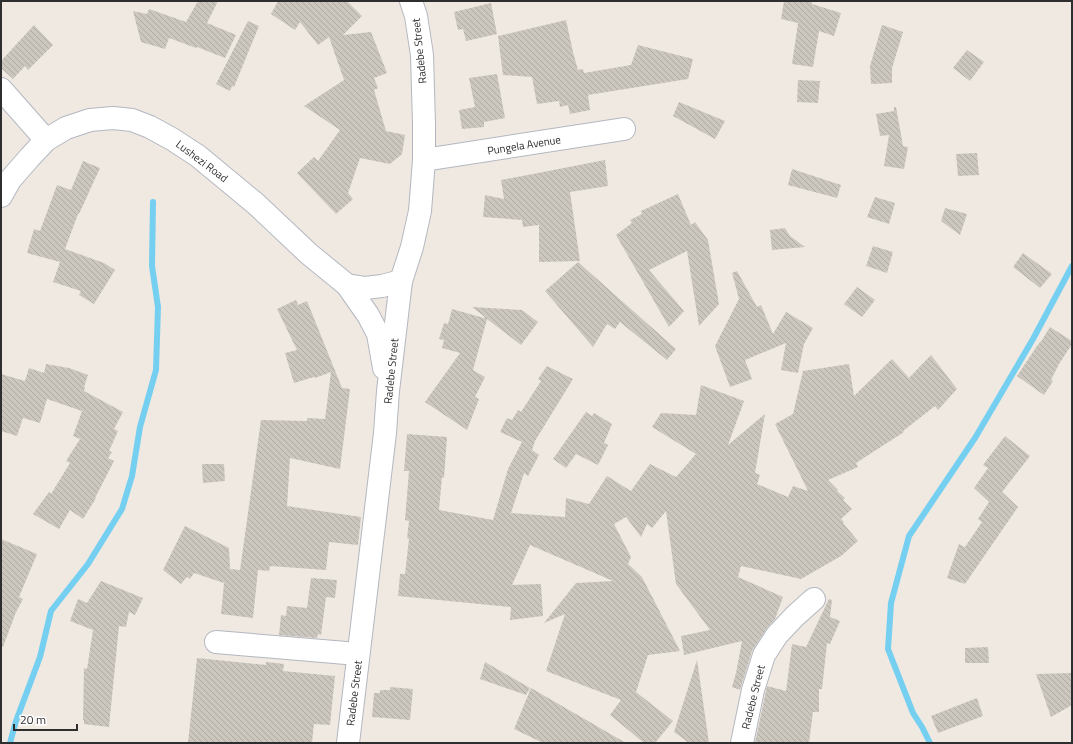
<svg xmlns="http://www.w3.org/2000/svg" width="1073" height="744" font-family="'Titillium Web',sans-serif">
<defs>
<pattern id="building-back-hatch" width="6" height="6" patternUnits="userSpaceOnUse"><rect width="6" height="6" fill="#cbc7bf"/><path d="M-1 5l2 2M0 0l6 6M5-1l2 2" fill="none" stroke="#afaba4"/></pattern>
</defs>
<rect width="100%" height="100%" fill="#efe9e1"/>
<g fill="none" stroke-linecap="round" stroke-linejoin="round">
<g stroke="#75cff0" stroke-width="6">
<polyline points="10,743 16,721 40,657 51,611 88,564 122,509 132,476 140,427 156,370 158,307 152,266 153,202"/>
<polyline points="930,743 922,727 913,713 888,649 891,603 909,536 975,438 1033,339 1072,266"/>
</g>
</g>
<g fill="url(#building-back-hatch)">
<polygon points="198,1 218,1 207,23 236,35 225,58 197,47 196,48 169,38 165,49 141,42 133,11 147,14 149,9 186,22"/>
<polygon points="278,1 347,1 362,16 343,35 371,32 387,73 374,78 378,88 374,90 386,131 405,135 402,154 390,164 360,158 348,193 353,199 336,214 297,173 314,157 318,161 340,130 304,106 344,80 329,37 318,45 300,22 295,30 271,14"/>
<polygon points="784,1 812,1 812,4 841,13 834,36 819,31 813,67 792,64 798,23 781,19"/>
<polygon points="491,3 497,34 466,41 463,29 458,30 454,12"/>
<polygon points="566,20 573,52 578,70 583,69 584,73 631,65 638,45 693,59 688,79 588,95 590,110 570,114 568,105 560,107 559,101 537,104 532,77 503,75 498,36"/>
<polygon points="248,21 259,26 234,87 232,86 230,91 216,84"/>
<polygon points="34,25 53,45 28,70 25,66 13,79 1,68 1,61"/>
<polygon points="882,25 903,32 892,68 892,83 871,84 870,66"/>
<polygon points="967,50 984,62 970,81 953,68"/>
<polygon points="497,74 505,118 484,122 484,127 462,129 459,110 475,107 469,78"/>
<polygon points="798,80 820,81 818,103 797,102"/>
<polygon points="679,102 725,121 715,139 673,116"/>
<polygon points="894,107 896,107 903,146 908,147 904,169 884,166 889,135 880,136 876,114 894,111"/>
<polygon points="977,153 979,175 958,176 956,154"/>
<polygon points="605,160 608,186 570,192 580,261 539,262 539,225 523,227 522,220 483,217 485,195 504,199 501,180"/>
<polygon points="83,161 100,168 79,214 78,214 65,249 104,263 115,270 94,304 79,295 81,291 53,282 60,262 27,253 34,229 40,231 57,185 71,190"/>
<polygon points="792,169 841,185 837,198 788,185"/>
<polygon points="678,194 691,225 695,222 708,240 719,304 699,326 687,251 649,270 684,311 669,327 616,235 632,223 630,220 642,214 641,211"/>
<polygon points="875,197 895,203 889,224 867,217"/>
<polygon points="945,208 967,214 960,235 941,221"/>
<polygon points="785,228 790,236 805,247 772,250 770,230"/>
<polygon points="873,246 893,252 887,273 866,266"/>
<polygon points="1023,253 1052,274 1040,288 1013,267"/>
<polygon points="578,262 676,349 667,360 620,322 615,329 607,324 593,347 545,291"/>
<polygon points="737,271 757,307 761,305 773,334 786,312 813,328 804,344 798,373 781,370 786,343 745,360 752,379 730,387 715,346 739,299 732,273"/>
<polygon points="857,287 875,300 862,317 844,304"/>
<polygon points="296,300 298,305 307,301 342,388 350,389 340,469 290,458 287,506 361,517 358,545 329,542 326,570 270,566 269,571 258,570 253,618 221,614 224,583 194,573 190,579 187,577 181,584 163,570 185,526 229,548 230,569 240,570 261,420 307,421 307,418 325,419 331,372 315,378 314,377 294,383 285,353 297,350 277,309"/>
<polygon points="472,307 522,310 538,322 521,345 487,319 473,370 485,377 475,397 479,399 467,430 425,402 460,353 442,348 444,340 439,339 444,323 448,324 452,309 484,318 485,317"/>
<polygon points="1050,327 1072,341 1072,344 1059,364 1051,380 1053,381 1044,395 1017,376 1037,346 1042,340"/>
<polygon points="931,355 957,389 938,410 935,406 903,431 904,432 856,463 858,467 828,480 838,490 837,491 845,498 843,500 852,509 841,519 844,522 843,523 858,541 841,556 801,579 741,566 738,577 783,597 775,619 767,628 752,651 740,690 732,687 736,673 742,641 684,655 681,636 710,630 676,584 666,511 652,528 647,524 641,537 626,517 614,524 631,557 628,564 642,577 680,651 648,655 636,692 673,721 655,743 644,743 610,715 621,700 546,671 565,614 544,623 576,583 613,581 530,545 512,585 541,584 543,616 510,620 511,607 398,596 400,574 405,574 409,539 407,538 409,521 405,520 409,471 404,471 407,434 447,437 444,478 442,477 439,510 493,520 508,469 522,442 500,432 507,418 512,420 518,410 521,412 541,381 538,379 547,366 573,379 535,441 532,450 539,455 528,476 524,473 511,513 565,517 566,498 589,504 607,476 631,491 650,464 676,477 696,454 652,427 661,413 696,415 701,385 744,401 728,445 765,414 755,473 760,475 757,484 788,497 793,486 808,491 775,424 793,414 803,371 849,364 854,396 892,359 909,378"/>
<polygon points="46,364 69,368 88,375 84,387 85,387 84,391 123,412 114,429 118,431 109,451 112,452 108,458 114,461 95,498 96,498 83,519 70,510 59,529 33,514 49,492 51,494 70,463 66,461 80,439 73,436 82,411 47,399 40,423 23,418 17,436 1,431 1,374 25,381 29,368 44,373"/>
<polygon points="586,412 592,416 594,413 612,424 604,443 608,445 598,465 576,454 566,468 553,459"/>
<polygon points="1005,436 1030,456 1002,492 1018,507 965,584 947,578 959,544 965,547 982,522 978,519 989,502 974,488 988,468 983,465"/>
<polygon points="202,464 224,464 225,481 203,483"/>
<polygon points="1,539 37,554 19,597 23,599 16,612 3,647 1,647"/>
<polygon points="311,578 337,580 335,598 326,597 321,635 318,634 317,638 279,635 281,615 286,616 287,606 307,608"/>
<polygon points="101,581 143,598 135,615 129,612 126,627 119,626 109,727 84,724 84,720 83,720 84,668 87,669 93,630 70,621 78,599 87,603"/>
<polygon points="829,599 832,600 830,617 840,621 830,644 827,643 822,689 819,689 819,712 813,712 809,743 755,743 767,686 786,691 792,644 806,647"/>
<polygon points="988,647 989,663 965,663 965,648"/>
<polygon points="197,658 266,665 266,662 284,664 283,671 335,676 330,725 314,724 312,743 188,743"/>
<polygon points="697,660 709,743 689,743 674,732"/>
<polygon points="485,662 530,688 526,695 480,679"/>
<polygon points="1072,673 1072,705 1051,717 1036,674"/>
<polygon points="390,687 413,689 410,720 372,717 374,693 380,693 380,690 390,690"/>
<polygon points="531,688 626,743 543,743 514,729"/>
<polygon points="977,698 983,716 938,733 931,716"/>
</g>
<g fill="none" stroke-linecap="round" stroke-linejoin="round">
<defs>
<g id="street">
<polyline points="1,89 46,140"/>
<polyline points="424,160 624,129"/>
<polyline points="1,196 10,180 30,157 46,140 66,128 90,120 113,118 132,120 150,127 172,139 198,156 256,204 309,254 347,285 365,288 382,286 401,281"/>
<polyline points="347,285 368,315 378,334 384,368"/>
<polyline points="216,642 358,654"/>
<polyline points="348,743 385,433 388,391 401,281 412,247 420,211 424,160 424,124 422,55 416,16 411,1"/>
<polyline points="742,743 753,690 764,655 777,635 795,616 814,599"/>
</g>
</defs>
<use href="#street" stroke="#b4b7c1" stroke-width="24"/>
<use href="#street" stroke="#fff" stroke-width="22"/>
</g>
<g text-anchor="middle" stroke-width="4" stroke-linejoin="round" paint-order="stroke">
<g font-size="11" fill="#2e2e2e" stroke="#fff">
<text transform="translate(419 51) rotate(-96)" y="4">Radebe Street</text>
<text transform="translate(524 145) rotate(-9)" y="4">Pungela Avenue</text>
<text transform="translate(202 161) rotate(37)" y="4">Lushezi Road</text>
<text transform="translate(391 371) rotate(-84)" y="4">Radebe Street</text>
<text transform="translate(354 693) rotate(-83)" y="4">Radebe Street</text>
<text transform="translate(753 697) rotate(-76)" y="4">Radebe Street</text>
</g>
</g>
<rect width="1073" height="744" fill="none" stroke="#2e2e2e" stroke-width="4"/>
<path d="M14 724v6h63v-6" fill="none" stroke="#2e2e2e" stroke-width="2"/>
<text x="20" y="724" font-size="12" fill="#2e2e2e" stroke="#ffffff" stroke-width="3" paint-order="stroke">20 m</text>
</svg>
